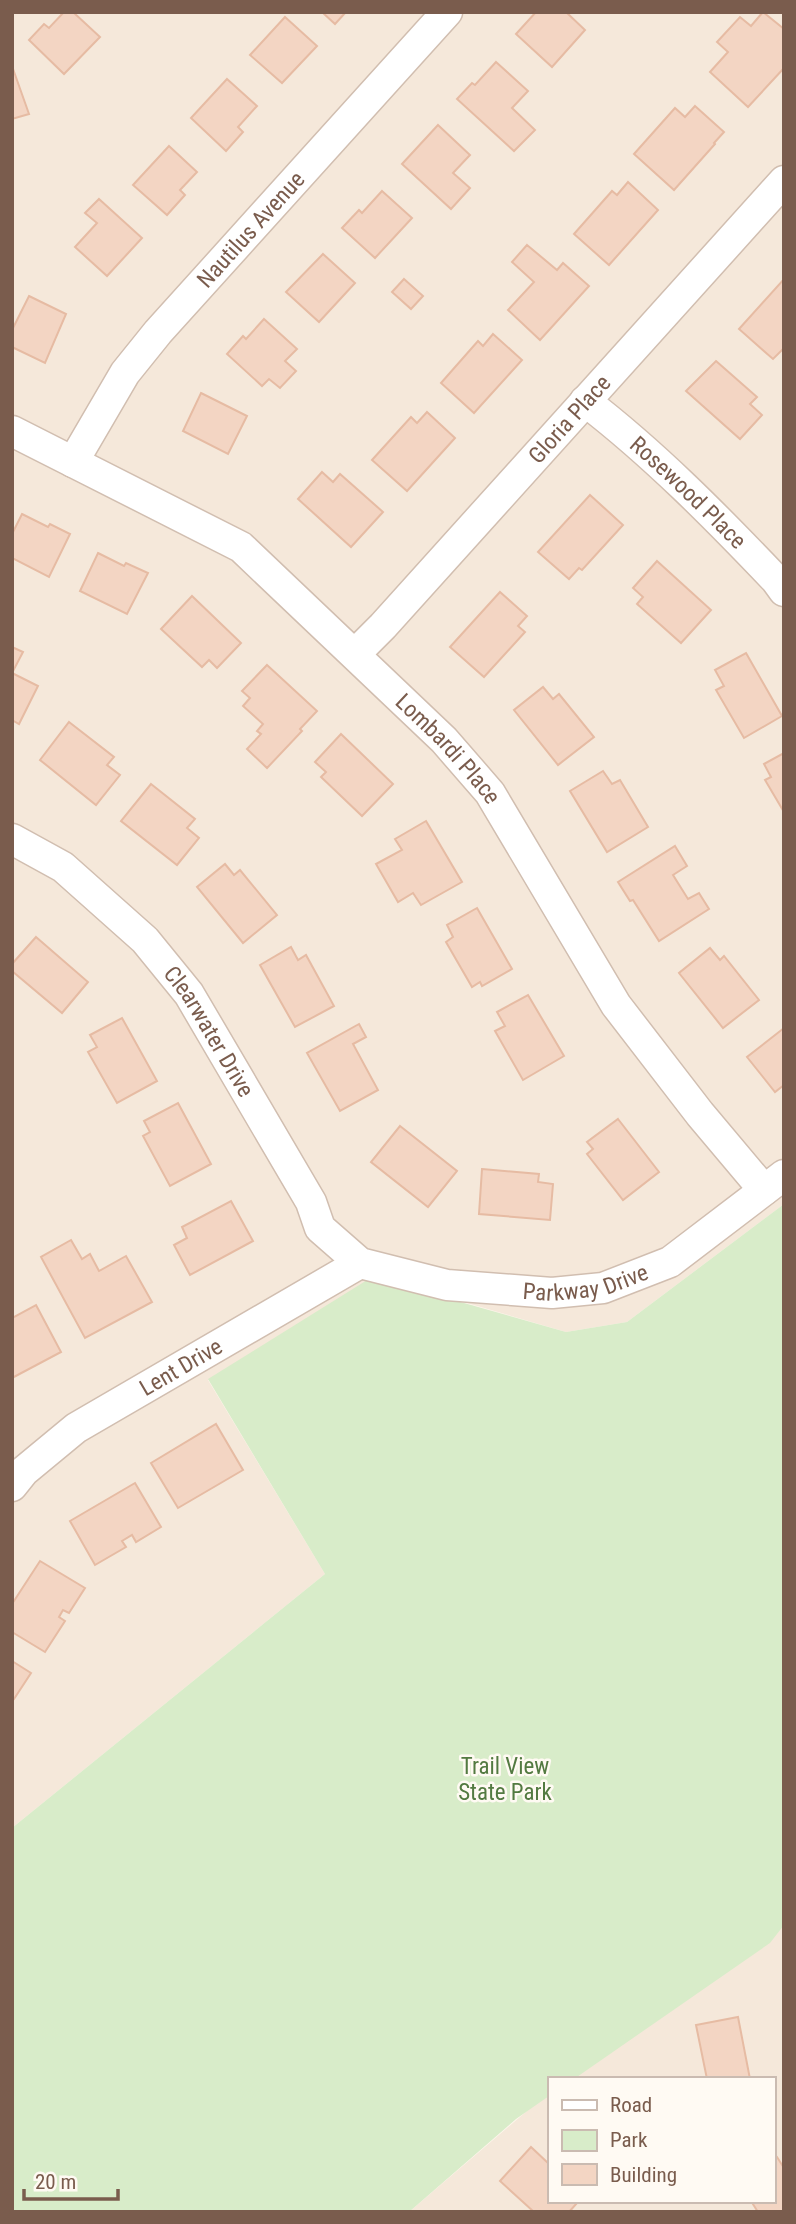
<svg xmlns="http://www.w3.org/2000/svg" width="796" height="2224" font-family="'Roboto Condensed',sans-serif">
<rect width="100%" height="100%" fill="#fdf6ec"/>
<g fill="#f5e8da">
<polygon points="12,12 784,12 784,1204 627,1322 566,1332 450,1298 208,1380 325,1574 12,1828"/>
<polygon points="784,1910 784,2212 409,2212 549,2092 549,2201 773,2201 773,2079 566,2079"/>
</g>
<polygon fill="#d8ecc9" points="784,1204 784,1925 770,1943 574,2079 549,2079 549,2096 516,2119 409,2212 12,2212 12,1828 325,1574 208,1379 372,1277 566,1332 627,1322"/>
<g fill="#f3d5c3" stroke="#e6bba3" stroke-width="2">
<polygon points="64,12 73,12 100,37 64,74 29,40 44,24 49,28"/>
<polygon points="322,12 346,12 335,24"/>
<polygon points="536,12 566,12 585,30 552,67 516,34"/>
<polygon points="763,12 784,29 784,68 748,107 710,72 728,52 717,42 740,17 751,26"/>
<polygon points="285,17 317,46 282,83 250,55"/>
<polygon points="496,62 528,91 512,108 535,130 514,151 457,99 472,83 475,85"/>
<polygon points="12,66 29,114 12,119"/>
<polygon points="227,79 257,106 238,127 243,132 226,151 191,118"/>
<polygon points="695,106 724,132 714,143 715,144 674,190 634,154 675,108 685,117"/>
<polygon points="438,125 470,155 453,173 470,188 451,209 402,164"/>
<polygon points="169,146 197,172 180,190 185,195 167,215 133,185"/>
<polygon points="628,182 658,210 609,265 574,234 612,191 617,195"/>
<polygon points="382,191 412,218 375,258 342,228 359,210 362,213"/>
<polygon points="99,199 142,238 107,276 75,247 97,223 85,213"/>
<polygon points="527,245 557,270 563,263 589,286 540,340 508,310 534,282 512,262"/>
<polygon points="323,254 355,283 319,322 286,292"/>
<polygon points="404,279 423,296 411,309 392,292"/>
<polygon points="784,279 784,348 773,359 739,329"/>
<polygon points="29,296 66,314 45,363 12,347 12,330"/>
<polygon points="264,319 297,349 285,361 296,371 280,388 269,379 262,386 227,354 243,336 246,339"/>
<polygon points="493,334 522,360 474,413 441,383 478,341 483,346"/>
<polygon points="716,361 757,397 750,404 762,415 740,439 686,391"/>
<polygon points="201,393 247,416 228,454 183,431"/>
<polygon points="427,412 455,438 407,491 372,460 411,417 417,423"/>
<polygon points="322,472 333,482 340,474 383,512 351,547 298,499"/>
<polygon points="590,495 623,525 582,570 579,568 569,579 538,552"/>
<polygon points="22,514 48,527 50,524 70,534 49,577 12,558 12,534"/>
<polygon points="98,553 124,566 126,563 148,573 127,614 80,591"/>
<polygon points="657,561 711,610 681,643 637,604 643,597 633,588"/>
<polygon points="500,592 527,616 518,626 525,632 484,677 450,647"/>
<polygon points="192,596 241,643 217,668 209,660 202,667 161,629"/>
<polygon points="12,647 23,652 12,673 38,686 19,724 12,720"/>
<polygon points="746,653 782,716 744,738 716,690 724,686 715,670"/>
<polygon points="267,665 317,711 300,729 302,731 267,768 247,749 261,734 257,731 263,724 243,706 250,698 242,691"/>
<polygon points="543,687 553,699 559,694 594,737 558,765 514,710"/>
<polygon points="69,722 114,757 107,765 120,775 96,805 40,760"/>
<polygon points="341,734 393,784 362,816 321,777 326,772 315,762"/>
<polygon points="784,753 784,812 765,780 771,777 764,764"/>
<polygon points="603,771 612,784 620,780 648,827 607,852 570,791"/>
<polygon points="151,784 195,819 187,828 199,838 177,865 121,821"/>
<polygon points="426,821 462,882 421,905 413,893 398,902 376,864 402,850 395,839"/>
<polygon points="675,846 687,866 673,875 688,899 699,893 709,909 659,941 633,900 630,901 618,882"/>
<polygon points="225,864 234,875 240,870 277,915 243,943 197,887"/>
<polygon points="477,908 512,969 482,986 480,982 472,987 446,942 453,937 447,925"/>
<polygon points="36,937 88,982 62,1013 12,971 12,964"/>
<polygon points="291,947 298,960 306,955 334,1006 295,1027 260,965"/>
<polygon points="710,948 720,960 724,956 759,1000 723,1028 679,973"/>
<polygon points="528,995 564,1056 523,1080 495,1031 505,1026 497,1012"/>
<polygon points="122,1018 157,1081 117,1103 88,1052 97,1047 90,1035"/>
<polygon points="359,1024 366,1037 353,1044 378,1090 340,1111 307,1053"/>
<polygon points="784,1028 784,1085 775,1092 747,1057"/>
<polygon points="178,1103 211,1164 170,1186 143,1136 150,1132 144,1121"/>
<polygon points="618,1119 659,1172 623,1200 587,1154 593,1149 587,1142"/>
<polygon points="400,1126 457,1171 428,1207 371,1162"/>
<polygon points="482,1169 539,1174 538,1182 553,1184 550,1220 479,1214"/>
<polygon points="231,1201 253,1241 190,1275 174,1245 187,1238 182,1227"/>
<polygon points="71,1240 82,1259 90,1254 99,1271 126,1256 152,1302 85,1338 41,1257"/>
<polygon points="36,1305 61,1352 12,1378 12,1318"/>
<polygon points="216,1424 243,1470 178,1508 151,1463"/>
<polygon points="135,1483 161,1527 136,1542 132,1535 122,1541 126,1547 95,1565 70,1521"/>
<polygon points="40,1561 85,1588 69,1613 63,1610 59,1617 65,1621 45,1652 12,1632 12,1604"/>
<polygon points="12,1661 31,1673 14,1699 12,1698"/>
<polygon points="738,2017 750,2079 707,2079 696,2025"/>
<polygon points="531,2147 549,2164 549,2201 575,2201 577,2203 569,2212 534,2212 500,2181"/>
<polygon points="777,2157 784,2168 784,2212 758,2212 751,2201 773,2201 773,2159"/>
</g>
<g fill="none" stroke-linecap="round" stroke-linejoin="round">
<defs>
<g id="minor">
<path id="s1" d="M585 401C654 454 716 517 776 580L784 591"/>
<path id="s2" d="M12 431 241 547 444 740 490 793 616 1005 700 1114 764 1190"/>
<path id="s3" d="M73 462 125 373 158 332 447 12"/>
<path id="s4" d="M355 654 383 626 784 181"/>
<path id="s5" d="M12 839 63 867 145 940 189 994 311 1202 320 1228 360 1263 447 1285 552 1293 603 1288 670 1262 784 1175"/>
<path id="s6" d="M12 1486 24 1471 76 1428 360 1263"/>
</g>
</defs>
<use href="#minor" stroke="#d1beb0" stroke-width="33"/>
<use href="#minor" stroke="#fff" stroke-width="30"/>
</g>
<g text-anchor="middle" stroke-width="5" stroke-linejoin="round" paint-order="stroke">
<g font-size="23" fill="#7a5c4d" stroke="#fffaf3">
<text dy="8" stroke="none"><textPath href="#s3" startOffset="294">Nautilus Avenue</textPath></text>
<text dy="8" stroke="none"><textPath href="#s4" startOffset="318">Gloria Place</textPath></text>
<text dy="8" stroke="none"><textPath href="#s1" startOffset="138">Rosewood Place</textPath></text>
<text dy="8" stroke="none"><textPath href="#s2" startOffset="546">Lombardi Place</textPath></text>
<text dy="8" stroke="none"><textPath href="#s5" startOffset="280">Clearwater Drive</textPath></text>
<text dy="8" stroke="none"><textPath href="#s5" startOffset="789">Parkway Drive</textPath></text>
<text dy="8" stroke="none"><textPath href="#s6" startOffset="208">Lent Drive</textPath></text>
</g>
<g font-size="23" fill="#537a41" stroke="#fffaf3">
<text x="505" y="1774">Trail View<tspan x="505" dy="26">State Park</tspan></text>
</g>
</g>
<rect width="796" height="2224" fill="none" stroke="#7a5c4d" stroke-width="28"/>
<rect x="548" y="2077" width="228" height="126" fill="#fffaf3" stroke="#cabbb1" stroke-width="2"/>
<rect x="562" y="2100" width="35" height="10" fill="#ffffff" stroke="#cabbb1" stroke-width="2"/>
<text x="610" y="2112" font-size="21" fill="#7a5c4d">Road</text>
<rect x="562" y="2130" width="35" height="21" fill="#d8ecc9" stroke="#cabbb1" stroke-width="2"/>
<text x="610" y="2147" font-size="21" fill="#7a5c4d">Park</text>
<rect x="562" y="2164" width="35" height="21" fill="#f3d5c3" stroke="#cabbb1" stroke-width="2"/>
<text x="610" y="2182" font-size="21" fill="#7a5c4d">Building</text>
<path d="M24 2189v10h94v-10" fill="none" stroke="#7a5c4d" stroke-width="3.5"/>
<text x="35" y="2189" font-size="21" fill="#7a5c4d" stroke="#fffaf3" stroke-width="5" paint-order="stroke">20 m</text>
</svg>
